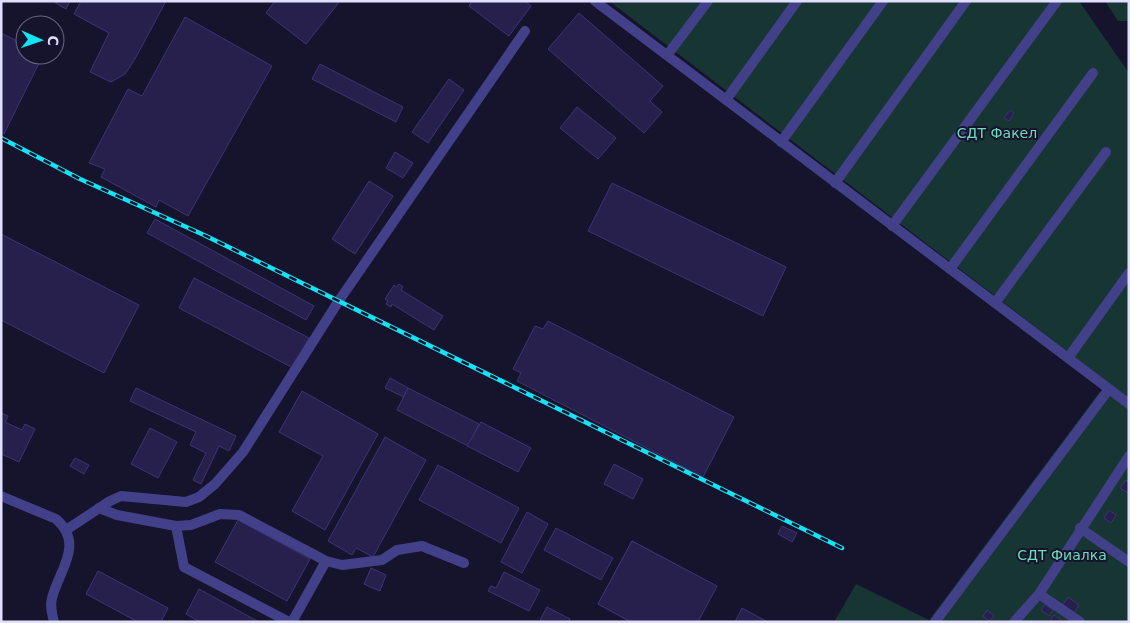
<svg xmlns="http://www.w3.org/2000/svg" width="1130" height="623" font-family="'DejaVu Sans',sans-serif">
<rect width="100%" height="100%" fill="#16132c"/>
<g fill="#163533">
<polygon points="609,1 1079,1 1129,73 1129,622 834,622 856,584 929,620 1099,393 1114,387"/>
<polygon points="1105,1 1129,1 1129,21 1118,21"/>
</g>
<g fill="#271f4c" stroke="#3e3377">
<polygon points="52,1 70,1 66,9"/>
<polygon points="81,1 166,1 135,59 125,74 111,82 90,72 109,33 74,14"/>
<polygon points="275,1 340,1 306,44 266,13"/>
<polygon points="472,1 525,1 531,6 509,36 469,6"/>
<polygon points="579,13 663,86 650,101 662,112 644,133 548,49"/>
<polygon points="185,17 272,66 188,216 159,200 156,207 101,177 105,169 89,163 128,89 142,96"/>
<polygon points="1,33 25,45 25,55 43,55 4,134 1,132"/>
<polygon points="320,64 403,107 396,122 312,79"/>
<polygon points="449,79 464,90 428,143 412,132"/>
<polygon points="577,107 616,138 598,159 560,128"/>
<polygon points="1010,110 1014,113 1009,121 1004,118"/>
<polygon points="395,152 413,163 403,178 386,168"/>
<polygon points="369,181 393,196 355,254 332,239"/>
<polygon points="612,183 786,267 763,316 588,231"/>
<polygon points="155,219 314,306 306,320 147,233"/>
<polygon points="1,234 139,305 104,373 1,320"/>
<polygon points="194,278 309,338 293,368 179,308"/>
<polygon points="399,284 403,287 401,290 443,316 434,330 392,304 391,307 386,304 388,301 385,299 394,285 397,287"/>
<polygon points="548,321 734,417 703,477 517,381 521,373 513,369 535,326 543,329"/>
<polygon points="390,378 408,388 404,397 385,388"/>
<polygon points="136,388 236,436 229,451 219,446 201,484 193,480 206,453 190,445 196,432 130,401"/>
<polygon points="408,388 479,424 468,446 397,410"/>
<polygon points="302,391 378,434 325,530 292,511 323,456 279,432"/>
<polygon points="1,413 8,416 5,422 22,430 25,424 35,429 19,462 1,454"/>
<polygon points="481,422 531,448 518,472 467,446"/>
<polygon points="150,428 177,442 158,478 131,464"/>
<polygon points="385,437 426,460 373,557 356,548 352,555 328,541"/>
<polygon points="75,458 89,465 84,474 70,466"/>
<polygon points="614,464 643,479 633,499 604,484"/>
<polygon points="438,465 519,508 501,543 419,500"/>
<polygon points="1126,480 1129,483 1128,493 1120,488"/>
<polygon points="1109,510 1116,515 1111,523 1104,518"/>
<polygon points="527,512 548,524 522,573 501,562"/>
<polygon points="238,520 310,559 287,601 215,562"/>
<polygon points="782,526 797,533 792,542 778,534"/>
<polygon points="556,528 613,558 601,580 544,550"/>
<polygon points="632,541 675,564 644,622 631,622 598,604"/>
<polygon points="632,541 717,586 698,622 631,622 598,604"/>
<polygon points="371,568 386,575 380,591 364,584"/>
<polygon points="98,571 168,608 161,622 138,622 86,594"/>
<polygon points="504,572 540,590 529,611 488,591 491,586 496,588"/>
<polygon points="199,589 259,622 200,622 186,614"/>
<polygon points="1068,597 1079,605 1074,613 1063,605"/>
<polygon points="1045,604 1053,610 1049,616 1041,610"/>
<polygon points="547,607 570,619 569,622 545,622 540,620"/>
<polygon points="742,608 768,622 735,622"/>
<polygon points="987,610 994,616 989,621 983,616"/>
<polygon points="1054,615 1061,620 1059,622 1050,621"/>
</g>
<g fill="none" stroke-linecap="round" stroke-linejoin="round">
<g stroke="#414088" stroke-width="10">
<polyline points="595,1 1129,404"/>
<polyline points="668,54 708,1"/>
<polyline points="726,100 797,1"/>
<polyline points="781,142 883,1"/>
<polyline points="835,183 966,1"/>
<polyline points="892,226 1057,1"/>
<polyline points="950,269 1093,73"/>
<polyline points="995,303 1106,152"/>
<polyline points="1068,358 1129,273"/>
<path d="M1 496 56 519C85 544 59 570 52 598 50 606 52 614 54 622"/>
<polyline points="99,508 117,515 176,526 191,525 220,514 239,515 326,561 342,565 382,560 397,550 422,546 464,563"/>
<polyline points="176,526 184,567 289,622"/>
<polyline points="1080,528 1129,562"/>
<polyline points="66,530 110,501 121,496 186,502 199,497 215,484 243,452 338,302 525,31"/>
<polyline points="1039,594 1080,622"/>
<polyline points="292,622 326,561"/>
<polyline points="935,622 1109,389"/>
<polyline points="1014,622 1039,594 1129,456"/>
</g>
<defs>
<polyline id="rail" points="1,138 80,179 204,235 842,548"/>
</defs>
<use href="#rail" stroke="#13e4f5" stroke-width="4.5"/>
<use href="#rail" stroke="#16132c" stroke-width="2.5" stroke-dasharray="8" stroke-linecap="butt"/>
</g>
<g text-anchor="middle" stroke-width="4" stroke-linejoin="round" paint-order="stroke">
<g font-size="14" fill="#6cddbd" stroke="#16132c">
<text x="997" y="138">СДТ Факел</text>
<text x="1062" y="560">СДТ Фиалка</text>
</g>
</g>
<rect width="1130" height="623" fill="none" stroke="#e1dffe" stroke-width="5"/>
<g transform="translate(40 40) rotate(92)"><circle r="24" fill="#16132c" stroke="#676580"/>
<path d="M0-4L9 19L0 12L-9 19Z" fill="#13e4f5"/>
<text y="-8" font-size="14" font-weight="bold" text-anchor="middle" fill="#e1dffe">С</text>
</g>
</svg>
